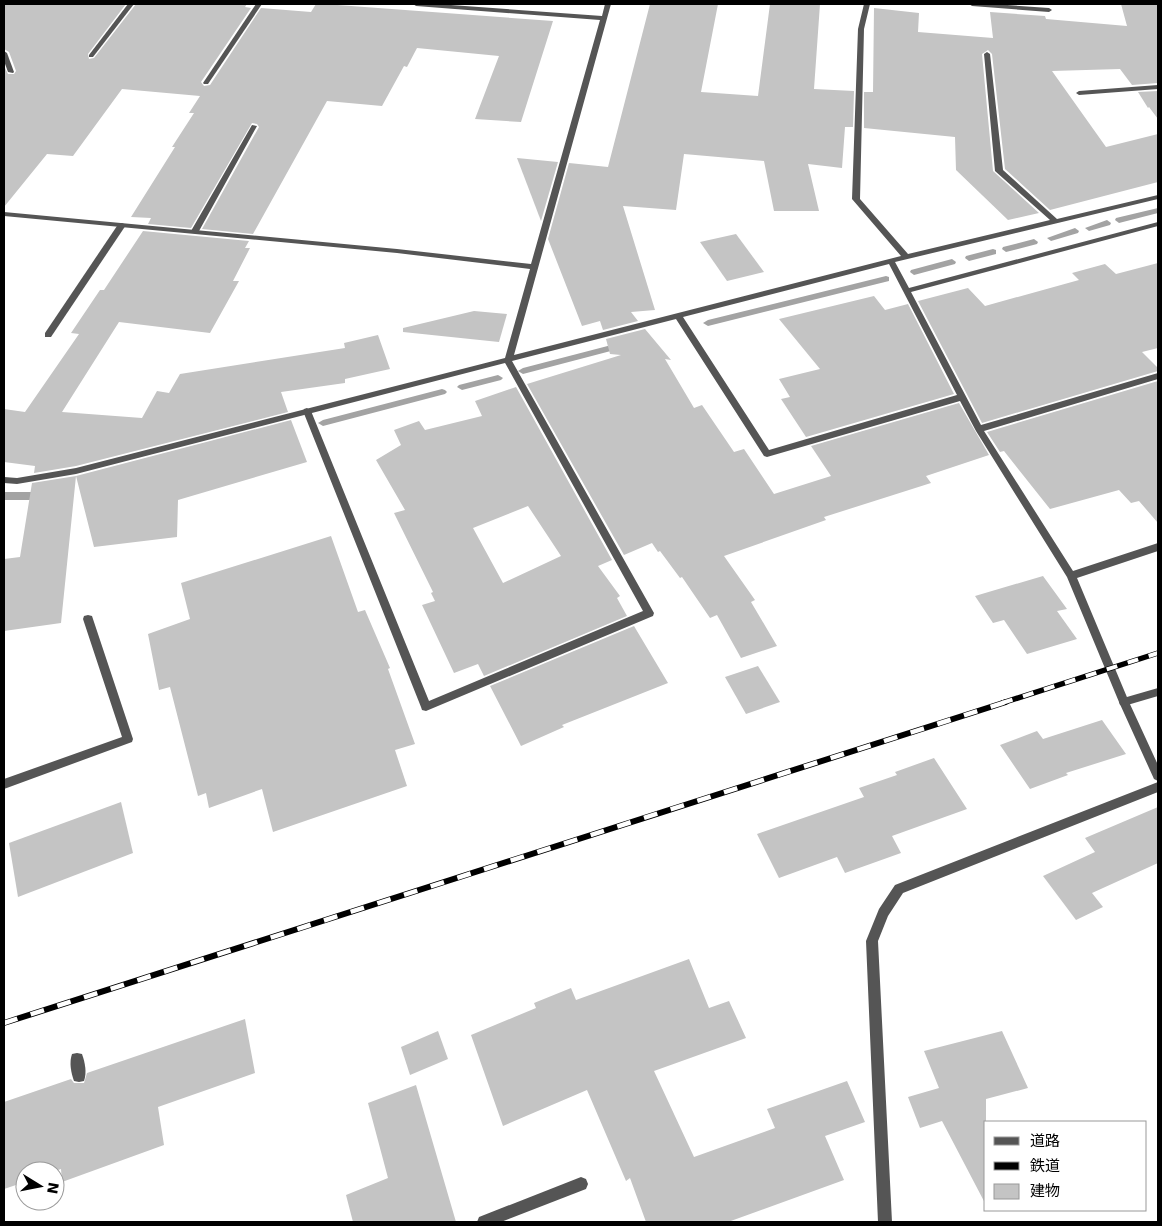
<svg xmlns="http://www.w3.org/2000/svg" width="1162" height="1226" font-family="'DejaVu Sans','Noto Sans JP',sans-serif">
<rect width="100%" height="100%" fill="#fff"/>
<g fill="none" stroke-linecap="round" stroke-linejoin="round">
<g fill="#a3a3a3" fill-rule="evenodd">
<polygon points="1158,208 1158,213 1119,223 1115,220 1116,218"/>
<polygon points="1107,220 1111,223 1110,225 1089,231 1085,228"/>
<polygon points="1075,228 1079,231 1078,233 1051,241 1047,238"/>
<polygon points="1034,239 1038,242 1037,244 1006,252 1002,249 1003,247"/>
<polygon points="993,249 996,250 996,254 969,261 965,258 966,256"/>
<polygon points="952,259 956,262 955,264 914,275 910,272 911,270"/>
<polygon points="886,276 889,277 889,281 708,326 703,323 708,320"/>
<polygon points="623,342 626,343 626,347 523,374 518,371 523,368"/>
<polygon points="498,375 503,378 501,380 462,390 457,387 459,385"/>
<polygon points="442,389 445,390 447,392 445,394 323,426 318,423 323,420"/>
<polygon points="4,492 43,492 48,496 43,500 4,500"/>
</g>
</g>
<g fill="#c4c4c4" fill-rule="evenodd">
<polygon points="4,4 126,4 88,54 89,59 94,58 136,4 247,4 245,7 251,8 201,82 204,86 210,85 261,8 311,12 316,4 324,4 553,21 521,122 475,119 499,56 417,48 407,67 404,66 382,106 327,101 253,234 202,229 259,127 257,124 252,123 191,228 148,224 151,218 131,217 175,147 172,147 194,113 189,113 200,96 122,89 73,156 47,154 4,207 4,66 8,74 14,74 16,71 9,52 4,49"/>
<polygon points="650,4 718,4 701,92 758,96 770,4 820,4 814,89 854,91 853,127 845,127 842,168 808,164 819,211 774,211 764,161 684,154 676,210 623,206 655,310 631,312 638,321 603,330 600,321 582,326 548,239 569,163 608,167"/>
<polygon points="1121,4 1158,4 1158,83 1132,85 1120,69 1052,71 1106,147 1158,134 1158,182 1050,210 1005,169 992,54 988,50 982,54 993,171 1039,213 1008,220 956,170 955,137 864,128 864,92 873,92 874,8 919,13 918,32 993,38 990,12 1045,16 1046,19 1127,26"/>
<polygon points="1158,91 1158,119 1149,107 1148,108 1138,92"/>
<polygon points="517,158 558,162 541,221"/>
<polygon points="143,231 249,241 245,248 250,248 233,281 239,281 210,333 119,322 62,412 142,418 157,391 169,393 180,374 345,348 344,343 378,335 390,369 345,379 345,383 281,392 288,412 76,466 34,473 35,466 4,462 4,409 25,412 79,334 71,333 100,290 104,290"/>
<polygon points="736,234 764,272 727,281 700,242"/>
<polygon points="1158,263 1158,348 1142,352 1158,368 1158,371 982,423 918,301 968,288 985,306 1079,280 1072,273 1105,264 1116,274"/>
<polygon points="874,296 885,310 908,304 954,394 806,437 781,399 790,397 779,379 820,369 779,319"/>
<polygon points="474,311 507,314 499,342 403,332 403,328"/>
<polygon points="645,329 671,360 665,359 694,408 702,405 734,452 744,449 774,494 831,476 811,446 959,403 989,455 926,476 931,483 824,517 826,520 724,556 755,600 751,602 777,646 741,658 717,615 710,618 682,577 680,578 660,551 658,552 652,543 624,555 527,384 621,355 610,354 606,339"/>
<polygon points="1158,381 1158,523 1139,501 1131,503 1119,490 1050,509 1004,451 1000,452 987,432"/>
<path d="M516 387 612 560 598 566 620 596 617 598 627 616 484 676 478 664 454 673 422 605 435 601 431 593 433 592 394 513 405 510 376 460 401 445 394 430 419 421 425 430 482 416 475 401ZM528 506 561 556 503 583 473 528Z"/>
<polygon points="291,420 307,462 178,500 177,537 94,547 76,476 61,623 4,631 4,559 20,557 32,483 76,476"/>
<polygon points="331,536 358,612 365,610 390,668 388,669 415,744 395,750 407,786 273,832 262,789 209,808 206,793 198,796 170,687 159,690 148,634 190,619 181,583"/>
<polygon points="1043,576 1067,609 1057,611 1077,639 1027,654 1004,620 993,623 975,596"/>
<polygon points="634,626 668,683 562,725 564,727 521,746 490,686"/>
<polygon points="758,666 780,702 746,714 725,677"/>
<polygon points="1102,720 1126,754 1066,773 1068,775 1030,789 1000,745 1037,731 1043,739"/>
<polygon points="934,758 967,809 892,836 901,853 845,873 837,857 779,878 757,834 864,797 859,788 897,775 895,772"/>
<polygon points="121,802 133,853 18,897 9,843"/>
<polygon points="1158,807 1158,863 1092,893 1103,907 1076,920 1043,876 1095,852 1085,838"/>
<polygon points="689,959 709,1008 729,1001 746,1038 654,1071 694,1157 775,1128 767,1109 847,1081 865,1122 825,1136 844,1180 728,1222 646,1222 630,1178 626,1181 587,1090 503,1126 471,1035 536,1008 534,1003 571,988 576,1000"/>
<polygon points="245,1019 255,1073 158,1107 164,1145 62,1182 61,1169 55,1171 25,1171 25,1182 4,1189 4,1102 71,1079 74,1083 84,1083 87,1073"/>
<polygon points="438,1031 448,1059 410,1075 401,1047"/>
<polygon points="1002,1031 1028,1088 986,1099 986,1205 942,1121 920,1128 908,1097 939,1088 924,1051"/>
<polygon points="416,1085 456,1222 353,1222 346,1195 388,1178 368,1103"/>
</g>
<g fill="none" stroke-linecap="round" stroke-linejoin="round">
<g fill="#555" fill-rule="evenodd">
<polygon points="128,4 134,4 93,57 89,57 89,55"/>
<polygon points="256,4 262,4 208,84 204,84 203,83"/>
<polygon points="4,51 7,53 14,72 13,73 8,72 4,61"/>
<polygon points="1158,85 1158,89 1079,95 1076,93 1079,91"/>
<polygon points="252,125 257,126 199,231 198,233 192,233 191,231"/>
<polygon points="119,223 122,223 126,225 51,337 45,337 45,333"/>
<polygon points="508,358 512,361 654,613 653,616 426,711 422,710 421,707 303,411 304,409 307,408 311,411 429,701 643,611 504,361"/>
<polygon points="1158,688 1158,696 1124,706 1120,705 1119,702 1120,699"/>
<polygon points="581,1177 586,1179 588,1184 586,1189 501,1222 477,1222 479,1217"/>
</g>
<path fill="#555" fill-rule="evenodd" d="M77 1053 82 1054C85 1062 87 1073 84 1081L79 1082 74 1081C71 1073 69 1062 72 1054Z"/>
<g fill="#555" fill-rule="evenodd">
<path d="M413 4H437L602 16 605 4H611L514 355 901 256 852 199 858 29 864 4H870L864 29 860 199 908 254 1050 220 995 171 984 54 987 52 990 54 1003 170 1057 219 1158 195V199L895 262 909 288 1158 222V226L911 292 981 425 1158 373V379L984 431 1073 571 1158 543V551L1077 578 1129 702 1158 765V781L1154 779 1119 702 1067 577 976 431 960 401 767 457 764 456 676 319 512 361 508 364 505 363 76 474 17 484 4 483V477L17 478 76 468 505 358 530 269 397 253 4 216V212L397 249 531 264 600 20 416 6ZM889 264 957 395 769 450 683 317Z"/>
<polygon points="969,4 993,4 1049,8 1052,10 1049,12 972,6"/>
<polygon points="88,615 92,616 133,739 132,742 4,789 4,779 122,737 83,619 84,616"/>
<polygon points="1158,782 1158,792 903,893 888,916 878,941 892,1222 878,1222 866,941 879,909 895,885"/>
</g>
<defs>
<polyline id="rail-far1" points="1002,703 1158,653"/>
<polyline id="rail" points="4,1023 1006,702"/>
</defs>
<use href="#rail-far1" stroke="#000" stroke-width="5.5"/>
<use href="#rail" stroke="#000" stroke-width="6"/>
<use href="#rail-far1" stroke="#fff" stroke-width="4" stroke-dasharray="11" stroke-linecap="butt"/>
<use href="#rail" stroke="#fff" stroke-width="4.5" stroke-dasharray="14" stroke-linecap="butt"/>
</g>
<rect width="1162" height="1226" fill="none" stroke="#000000" stroke-width="10"/>
<rect x="984" y="1121" width="162" height="90" fill="#ffffff" stroke="#999999"/>
<rect x="994" y="1137" width="25" height="8" fill="#555555" stroke="#999999"/>
<text x="1030" y="1146" font-size="15" fill="#000000">道路</text>
<rect x="994" y="1162" width="25" height="8" fill="#000000" stroke="#999999"/>
<text x="1030" y="1171" font-size="15" fill="#000000">鉄道</text>
<rect x="994" y="1184" width="25" height="15" fill="#c4c4c4" stroke="#999999"/>
<text x="1030" y="1196" font-size="15" fill="#000000">建物</text>
<g transform="translate(40 1186) rotate(100)"><circle r="24" fill="#ffffff" stroke="#999999"/>
<path d="M0-4L9 19L0 12L-9 19Z" fill="#000000"/>
<text y="-8" font-size="14" font-weight="bold" text-anchor="middle" fill="#000000">N</text>
</g>
</svg>
